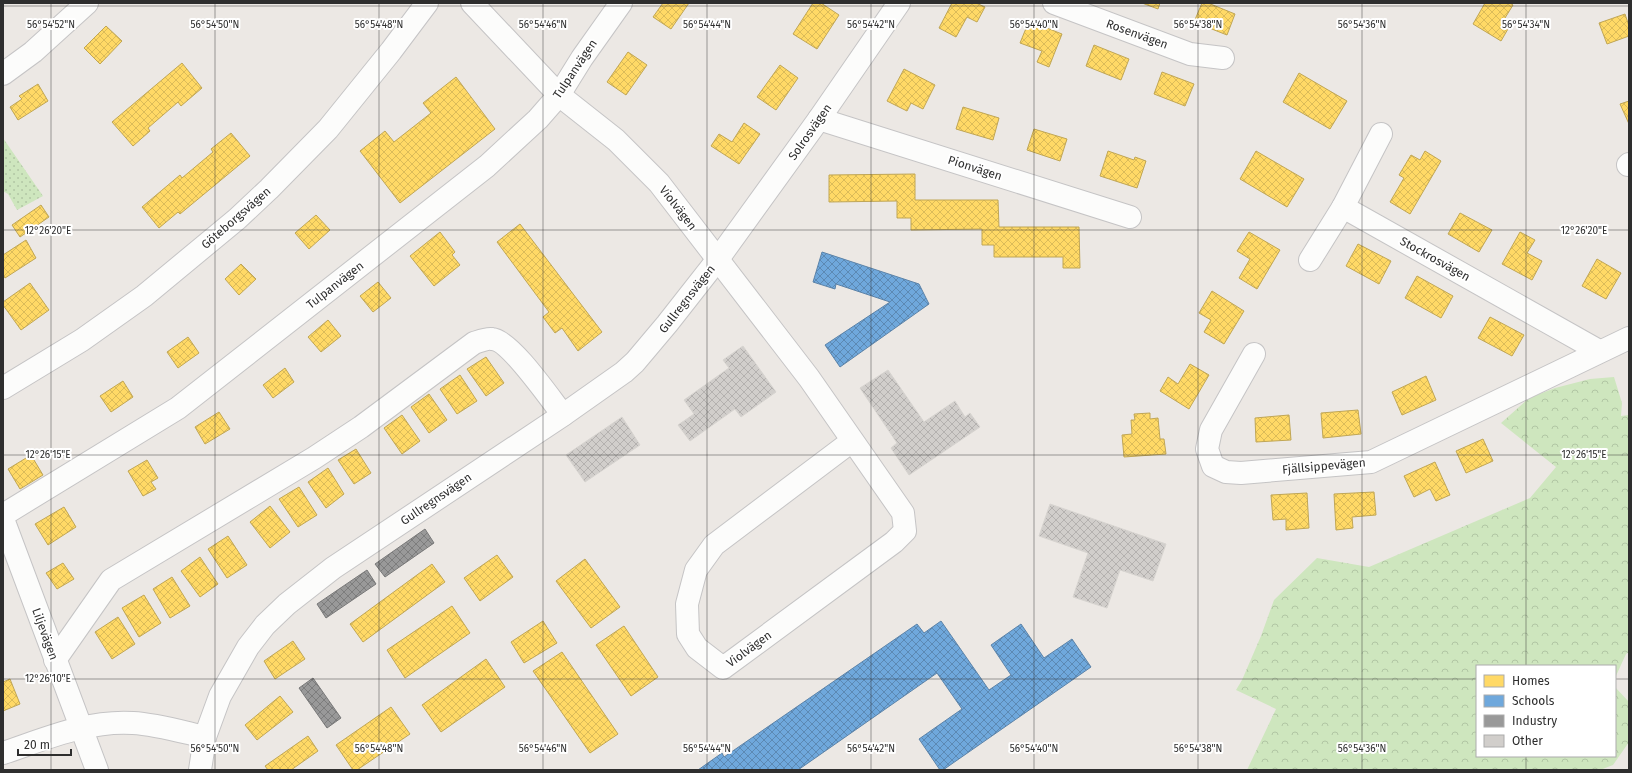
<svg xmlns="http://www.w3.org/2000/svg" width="1632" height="773" font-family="'Fira Sans',sans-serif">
<defs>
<pattern id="forest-crowns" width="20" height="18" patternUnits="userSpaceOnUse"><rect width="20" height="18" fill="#cee6be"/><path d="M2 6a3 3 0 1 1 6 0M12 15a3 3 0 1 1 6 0" fill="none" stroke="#b1c6a4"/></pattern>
<pattern id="park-dots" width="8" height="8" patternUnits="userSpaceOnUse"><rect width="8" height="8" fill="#cee6be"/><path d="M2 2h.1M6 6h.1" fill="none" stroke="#b1c6a4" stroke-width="1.8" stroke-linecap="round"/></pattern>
<pattern id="homes-cross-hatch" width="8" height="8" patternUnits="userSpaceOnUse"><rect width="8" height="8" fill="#ffd966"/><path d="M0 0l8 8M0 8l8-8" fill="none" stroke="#dbbb59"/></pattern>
<pattern id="schools-cross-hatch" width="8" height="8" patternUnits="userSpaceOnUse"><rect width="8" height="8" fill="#6fa8dc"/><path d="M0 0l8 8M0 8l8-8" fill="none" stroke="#5c89b3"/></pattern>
<pattern id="industry-cross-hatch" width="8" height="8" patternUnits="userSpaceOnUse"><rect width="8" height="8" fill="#999"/><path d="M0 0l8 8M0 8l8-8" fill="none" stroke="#7d7d7d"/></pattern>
<pattern id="building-cross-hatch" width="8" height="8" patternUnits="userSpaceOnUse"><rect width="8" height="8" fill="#d1cecb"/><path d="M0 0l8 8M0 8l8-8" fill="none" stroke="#b4b1af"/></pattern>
</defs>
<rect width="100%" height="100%" fill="#ece8e4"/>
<polygon fill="url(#forest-crowns)" points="1614,377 1622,403 1621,416 1629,415 1629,652 1626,654 1615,678 1615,666 1477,666 1477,756 1615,756 1615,687 1629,702 1629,742 1613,765 1600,770 1247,770 1276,709 1236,690 1242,680 1261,636 1274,600 1317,558 1369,567 1530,498 1556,467 1501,423 1529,398 1555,388 1590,379"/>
<polygon fill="url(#park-dots)" points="3,138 43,196 17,210 8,194 3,191"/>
<g fill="url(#homes-cross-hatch)" stroke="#c0a655">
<polygon points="663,3 689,3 671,29 653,17"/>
<polygon points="813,3 821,3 839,15 817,49 793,34"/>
<polygon points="952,3 976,3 985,7 977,22 967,17 956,37 939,28"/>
<polygon points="1142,3 1160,3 1158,9"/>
<polygon points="1202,3 1208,3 1235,14 1227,35 1194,22"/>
<polygon points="1485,3 1510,3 1513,5 1505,18 1512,22 1501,41 1473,24"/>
<polygon points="1625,14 1629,26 1629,36 1607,44 1599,23"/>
<polygon points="1029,21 1062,34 1049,67 1037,62 1042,51 1020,43"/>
<polygon points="106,26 122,41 100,64 84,48"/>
<polygon points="1094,45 1129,59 1121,80 1086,66"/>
<polygon points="628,52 647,65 626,95 607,82"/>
<polygon points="182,63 202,88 181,106 178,102 148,128 150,131 133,146 112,122"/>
<polygon points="780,65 798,78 776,110 757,97"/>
<polygon points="904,69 935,85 923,109 911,103 907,111 887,101"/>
<polygon points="1162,72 1194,84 1185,106 1154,94"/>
<polygon points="1299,73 1347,101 1330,129 1283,102"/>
<polygon points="456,77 495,129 400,203 360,151 385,131 394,142 431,113 423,103"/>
<polygon points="38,84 48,101 18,120 10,107 22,99 19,96"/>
<polygon points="1629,101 1629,124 1620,104"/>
<polygon points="963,107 999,118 993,140 956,129"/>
<polygon points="744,123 760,134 739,164 711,146 719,134 732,142"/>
<polygon points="1034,129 1067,139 1060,161 1027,150"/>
<polygon points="231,133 250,156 180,214 178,212 159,228 142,207 180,175 182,178 213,152 211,149"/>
<polygon points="1108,151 1134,160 1135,157 1146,161 1137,188 1100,176"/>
<polygon points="1256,151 1304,179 1287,207 1240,179"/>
<polygon points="1425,151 1441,161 1410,214 1390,202 1404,178 1399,175 1411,155 1420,160"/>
<polygon points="915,174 915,200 998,200 999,227 1079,227 1080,268 1063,268 1063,257 994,257 994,245 982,245 982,229 911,230 911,218 897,218 897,201 829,202 829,175"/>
<polygon points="41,205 49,217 20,237 12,225"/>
<polygon points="1460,213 1492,230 1479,252 1448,234"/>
<polygon points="316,215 330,230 309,249 295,233"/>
<polygon points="520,224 602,332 578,351 562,328 555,333 543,317 549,312 497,242"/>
<polygon points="440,232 455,252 452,255 460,265 434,286 410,256"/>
<polygon points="1249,232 1280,250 1257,289 1239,278 1250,259 1237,251"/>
<polygon points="1520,232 1535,240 1527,253 1542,261 1532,280 1502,264"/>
<polygon points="26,240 36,258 5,278 3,275 3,255"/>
<polygon points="1358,244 1391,261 1379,284 1346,266"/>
<polygon points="1597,259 1621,273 1606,299 1582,286"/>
<polygon points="241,264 256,279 239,295 225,279"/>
<polygon points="1417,276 1453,296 1441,318 1405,298"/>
<polygon points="378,282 391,298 373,312 360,296"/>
<polygon points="30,283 49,310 21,330 3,305 3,302"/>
<polygon points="1212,291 1244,311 1224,344 1204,332 1211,320 1199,313"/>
<polygon points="1490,317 1524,335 1512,356 1478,338"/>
<polygon points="328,320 341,336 321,352 308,337"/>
<polygon points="188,337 199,353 178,368 167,352"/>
<polygon points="486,357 504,383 486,396 467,369"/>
<polygon points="1190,364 1209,375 1189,409 1160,391 1168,377 1178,384"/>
<polygon points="285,368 294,382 273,398 263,385"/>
<polygon points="460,375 477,401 457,414 440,389"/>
<polygon points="1426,376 1436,400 1402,415 1392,392"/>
<polygon points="123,381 133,397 111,412 100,396"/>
<polygon points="429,394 447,420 429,433 411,407"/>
<polygon points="1358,410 1361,434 1323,438 1321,413"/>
<polygon points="219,412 230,429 205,444 195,427"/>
<polygon points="1150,413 1150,419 1158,418 1160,439 1164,439 1166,454 1124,457 1122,435 1132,434 1131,420 1135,420 1134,414"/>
<polygon points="402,415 420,441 402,454 384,428"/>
<polygon points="1289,415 1291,440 1256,442 1255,418"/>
<polygon points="1483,439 1493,461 1466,473 1456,451"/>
<polygon points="356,449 371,473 354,484 338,460"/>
<polygon points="31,455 43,475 20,489 8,469"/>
<polygon points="147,460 158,478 151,482 156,489 143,496 128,471"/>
<polygon points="1435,462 1450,495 1436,501 1430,489 1414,497 1404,476"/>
<polygon points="328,468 344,494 326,508 308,482"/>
<polygon points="299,487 317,515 298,527 279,499"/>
<polygon points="1374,492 1376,515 1352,517 1353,528 1336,530 1334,494"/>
<polygon points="1307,493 1309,528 1286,530 1286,519 1273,520 1271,495"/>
<polygon points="270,506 290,532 270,548 250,522"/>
<polygon points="64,507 76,527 48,545 35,524"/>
<polygon points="228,536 247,565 227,578 208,549"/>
<polygon points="497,555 513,577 480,601 464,578"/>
<polygon points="200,557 218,584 200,597 181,571"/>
<polygon points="585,559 620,607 591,628 556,581"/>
<polygon points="63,563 74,579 57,589 46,573"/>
<polygon points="432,564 445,582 363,642 350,624"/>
<polygon points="172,577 190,606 170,618 153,589"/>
<polygon points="144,595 161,623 139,637 122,608"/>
<polygon points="452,606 470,633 405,678 387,650"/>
<polygon points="118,617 135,644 112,659 95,632"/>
<polygon points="543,621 557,643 524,663 511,642"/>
<polygon points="624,626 658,677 631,696 596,645"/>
<polygon points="293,641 305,659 275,679 264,661"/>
<polygon points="562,652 618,734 590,753 533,671"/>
<polygon points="486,659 505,687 441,732 422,705"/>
<polygon points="10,679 20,704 3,711 3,682"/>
<polygon points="280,696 293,712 257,740 245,725"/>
<polygon points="391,707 410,734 357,770 353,770 336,745"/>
<polygon points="308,736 318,751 291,770 268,770 265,766"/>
</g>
<g fill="url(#schools-cross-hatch)" stroke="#5c83a8">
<polygon points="822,252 919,284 929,304 840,367 825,345 890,302 836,284 835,289 813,282"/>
<polygon points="941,621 989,690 1011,675 991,645 1021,624 1044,658 1072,639 1091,667 943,770 940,770 919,739 962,709 937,673 798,770 698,770 722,753 724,757 917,624 924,633"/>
</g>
<g fill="url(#industry-cross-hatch)" stroke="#797979">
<polygon points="425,529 434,543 385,577 375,564"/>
<polygon points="367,570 376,584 326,618 317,604"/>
<polygon points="313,678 341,718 327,728 299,688"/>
</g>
<g fill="url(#building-cross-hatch)" stroke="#d7d4d0">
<polygon points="743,346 776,392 741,417 735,409 690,441 678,425 694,414 684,400 729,368 723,360"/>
<polygon points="888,370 924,422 955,401 965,417 970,413 980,427 909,475 891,448 897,443 860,388"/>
<polygon points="622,417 640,445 585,482 566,455"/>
<polygon points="1050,504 1166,544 1153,581 1120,570 1107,608 1073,597 1088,553 1039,536"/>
</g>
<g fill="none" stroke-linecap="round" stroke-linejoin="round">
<defs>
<g id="minor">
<polyline points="472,3 559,95 616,140 659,183 809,378 903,513 905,531 894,542 723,668 697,648 688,634 687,604 696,570 714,545 852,441"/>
<polyline points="1054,3 1190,54 1223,58"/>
<polyline points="3,74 33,52 87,3"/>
<polyline points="819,119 1130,217"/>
<polyline points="1628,165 1629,164"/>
<polyline points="1343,207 1599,351"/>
<polyline points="1310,260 1343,207 1381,134"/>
<polyline points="1254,354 1211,430 1207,449 1213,466 1226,472 1241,473 1371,462 1629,338"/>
<polyline points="3,388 82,340 144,296 237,219 269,189 328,129 391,51 427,3"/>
<polyline points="3,515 178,408 487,166 538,119 559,95 582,58 621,3"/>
<polyline points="3,519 97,770"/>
<path d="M55 660 111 580 314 458 361 427 474 343C480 341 487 338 492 339 510 340 551 400 563 415"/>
<path d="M3 753C45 739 88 720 133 723 155 724 183 732 205 737"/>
<polyline points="200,770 205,737 220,696 248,647 265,625 287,604 333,568 563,415 624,372 635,362 667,324 718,259 819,119 899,3"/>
</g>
</defs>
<use href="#minor" stroke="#c5c4c5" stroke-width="24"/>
<use href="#minor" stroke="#fcfcfb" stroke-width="22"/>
</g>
<path fill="none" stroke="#2e2e2e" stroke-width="1" stroke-opacity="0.45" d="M51 3V770M215 3V770M379 3V770M543 3V770M707 3V770M871 3V770M1034 3V770M1198 3V770M1362 3V770M1526 3V666M3 6H1629M3 230H1629M3 455H1629M3 679H1477M1615 679H1629M1526 756V770"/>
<g text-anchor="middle" stroke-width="4" stroke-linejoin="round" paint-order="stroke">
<g font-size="12" fill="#2e2e2e" stroke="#fff">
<text transform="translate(1137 34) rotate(20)" y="4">Rosenvägen</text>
<text transform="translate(575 69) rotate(-56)" y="4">Tulpanvägen</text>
<text transform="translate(810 132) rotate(-55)" y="4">Solrosvägen</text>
<text transform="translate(975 168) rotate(18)" y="4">Pionvägen</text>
<text transform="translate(678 208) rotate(52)" y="4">Violvägen</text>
<text transform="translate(236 218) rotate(-41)" y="4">Göteborgsvägen</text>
<text transform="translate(1435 259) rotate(29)" y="4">Stockrosvägen</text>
<text transform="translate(335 285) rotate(-38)" y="4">Tulpanvägen</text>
<text transform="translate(687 299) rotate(-52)" y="4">Gullregnsvägen</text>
<text transform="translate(1324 466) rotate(-5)" y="4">Fjällsippevägen</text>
<text transform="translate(436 499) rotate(-34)" y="4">Gullregnsvägen</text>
<text transform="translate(45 634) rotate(70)" y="4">Liljevägen</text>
<text transform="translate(749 649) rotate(-36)" y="4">Violvägen</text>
</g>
</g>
<g font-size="10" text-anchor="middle" fill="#2e2e2e" stroke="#fff" stroke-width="4" stroke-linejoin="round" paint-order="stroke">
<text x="51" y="28">56°54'52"N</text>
<text x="215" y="28">56°54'50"N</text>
<text x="379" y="28">56°54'48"N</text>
<text x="543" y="28">56°54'46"N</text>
<text x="707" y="28">56°54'44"N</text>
<text x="871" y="28">56°54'42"N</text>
<text x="1034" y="28">56°54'40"N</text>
<text x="1198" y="28">56°54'38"N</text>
<text x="1362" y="28">56°54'36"N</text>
<text x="1526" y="28">56°54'34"N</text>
<text x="1584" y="234">12°26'20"E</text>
<text x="48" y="234">12°26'20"E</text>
<text x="1584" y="458">12°26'15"E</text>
<text x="48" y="458">12°26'15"E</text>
<text x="48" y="682">12°26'10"E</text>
<text x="215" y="752">56°54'50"N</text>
<text x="379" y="752">56°54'48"N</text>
<text x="543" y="752">56°54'46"N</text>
<text x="707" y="752">56°54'44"N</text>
<text x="871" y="752">56°54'42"N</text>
<text x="1034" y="752">56°54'40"N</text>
<text x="1198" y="752">56°54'38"N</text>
<text x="1362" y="752">56°54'36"N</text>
</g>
<rect width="1632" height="773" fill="none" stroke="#2e2e2e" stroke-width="8"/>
<rect x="1476" y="665" width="140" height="92" fill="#ffffff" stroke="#ababab"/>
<rect x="1484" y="675" width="20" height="12" fill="#ffd966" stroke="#ababab"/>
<text x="1512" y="685" font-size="12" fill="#2e2e2e">Homes</text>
<rect x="1484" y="695" width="20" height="12" fill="#6fa8dc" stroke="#ababab"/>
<text x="1512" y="705" font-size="12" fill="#2e2e2e">Schools</text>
<rect x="1484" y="715" width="20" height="12" fill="#999999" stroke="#ababab"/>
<text x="1512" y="725" font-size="12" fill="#2e2e2e">Industry</text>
<rect x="1484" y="735" width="20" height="12" fill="#d1cecb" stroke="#ababab"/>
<text x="1512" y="745" font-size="12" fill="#2e2e2e">Other</text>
<path d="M18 749v6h53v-6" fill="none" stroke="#2e2e2e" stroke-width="2"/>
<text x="24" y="749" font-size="12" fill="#2e2e2e" stroke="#ffffff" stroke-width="3" paint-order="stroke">20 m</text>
</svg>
